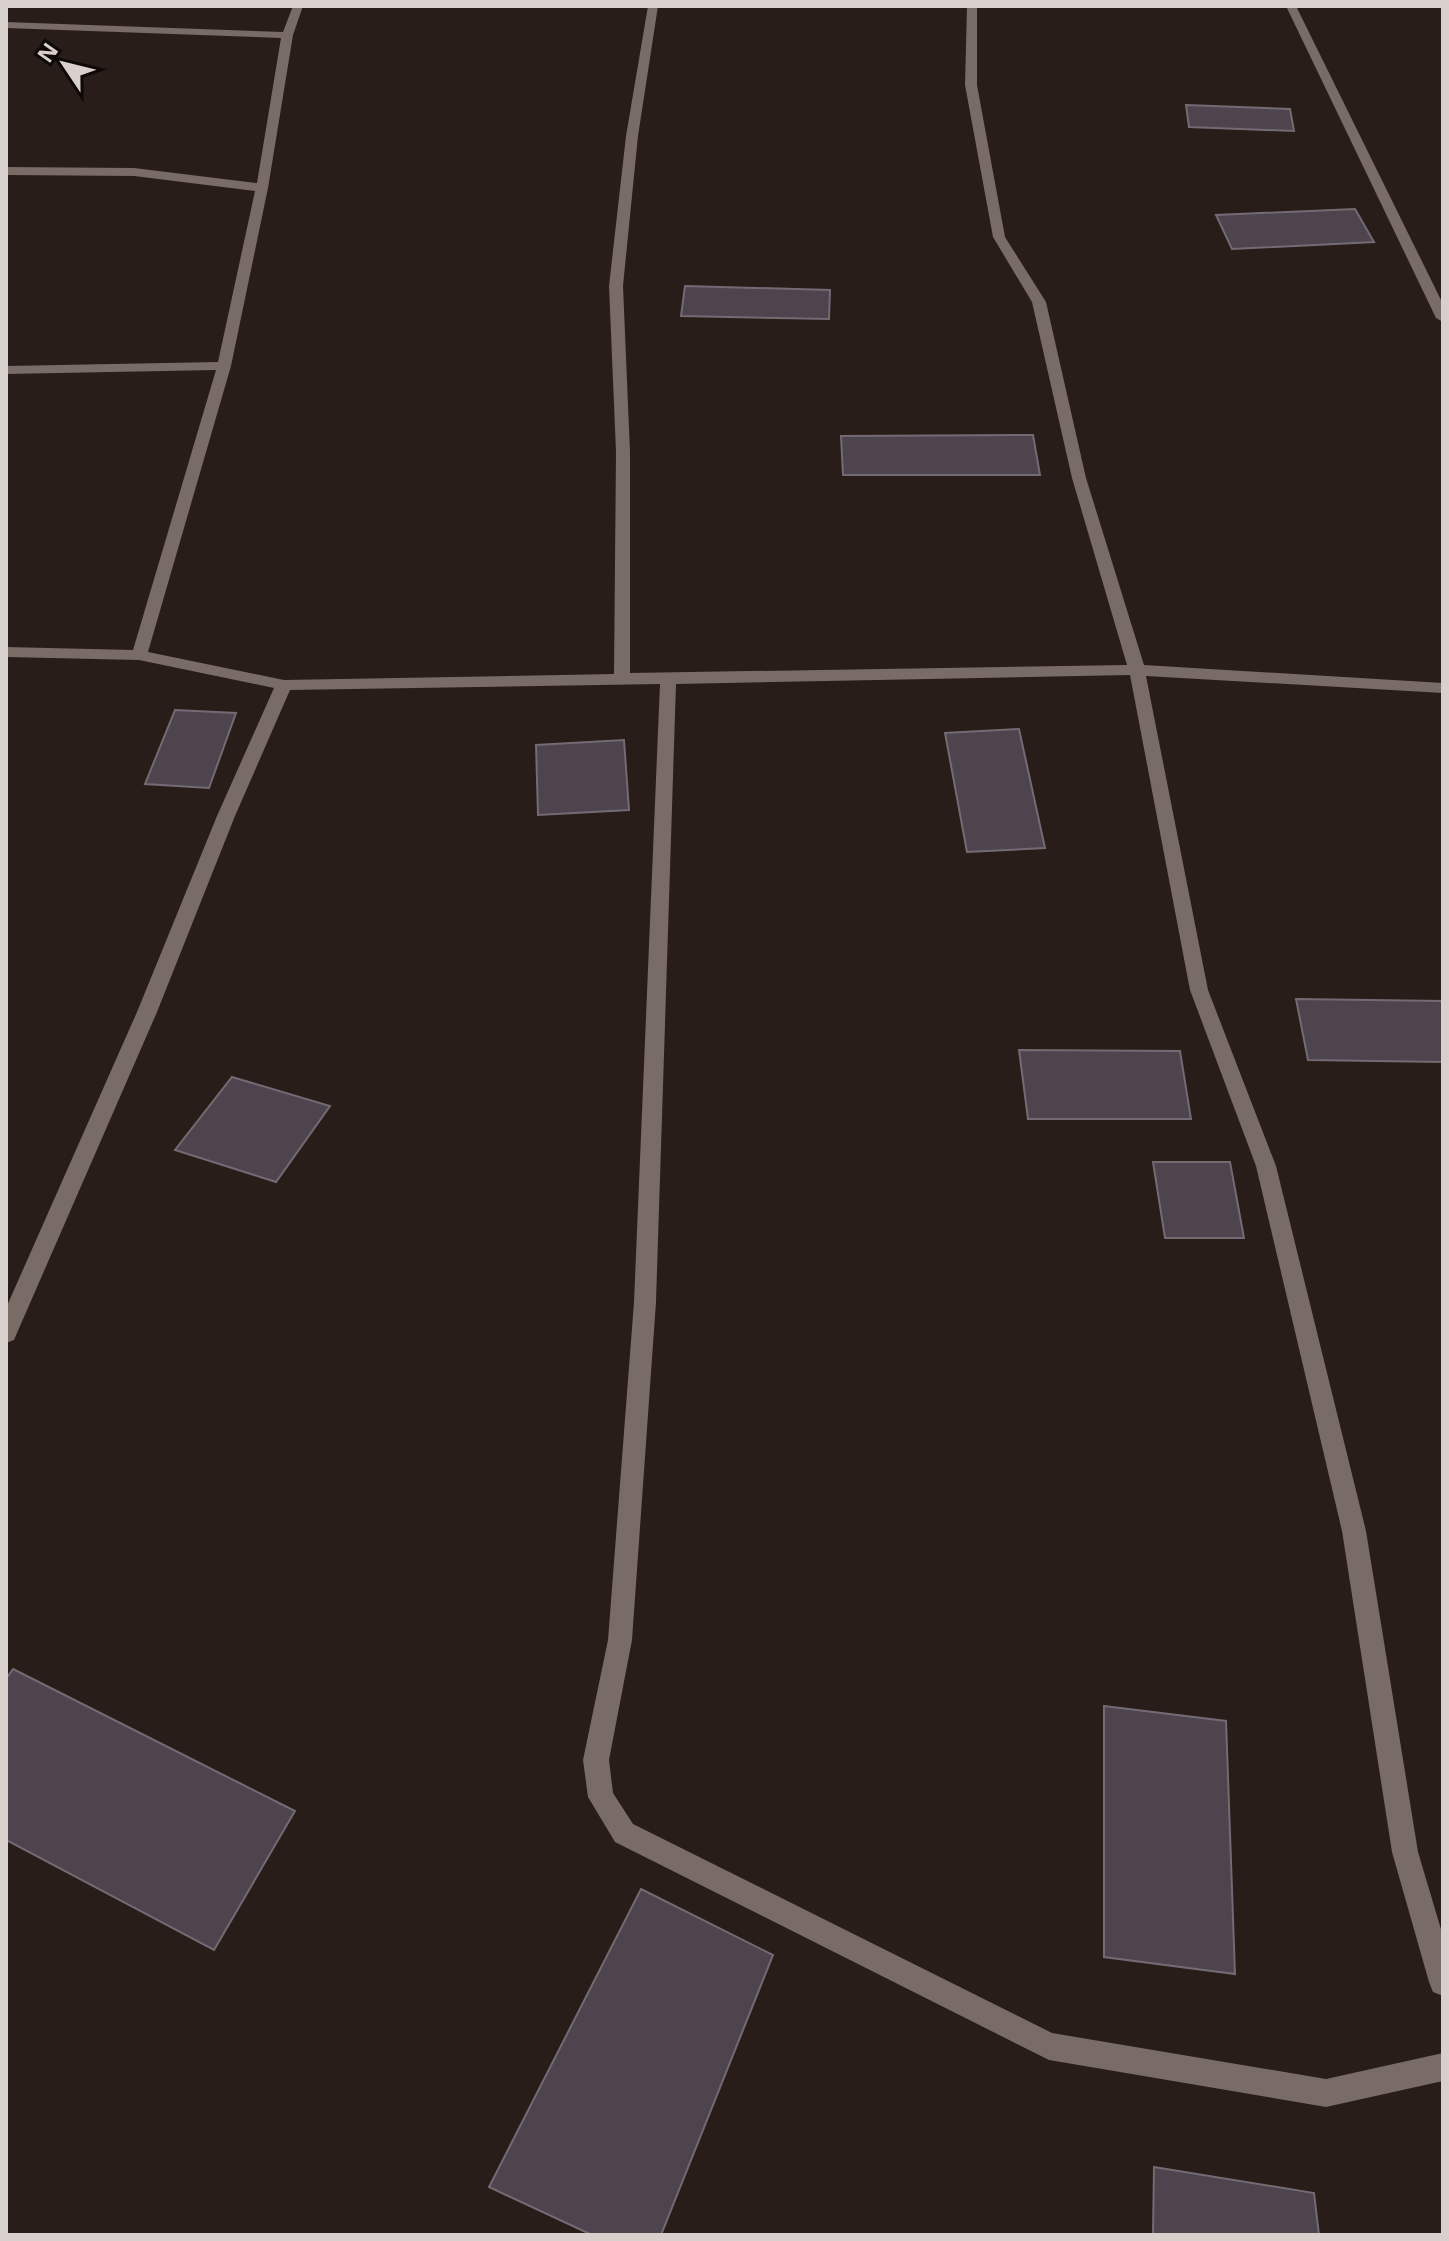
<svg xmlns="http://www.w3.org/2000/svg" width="1449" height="2241" font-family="'Noto Sans',sans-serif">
<rect width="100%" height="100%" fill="#281d18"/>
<g fill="#4e444e" stroke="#746a74" stroke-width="2">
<polygon points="1186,105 1290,109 1294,131 1189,127"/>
<polygon points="1355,209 1374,242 1232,249 1216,215"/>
<polygon points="685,286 830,290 829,319 681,316"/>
<polygon points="1033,435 1040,475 843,475 841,436"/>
<polygon points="175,710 236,713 209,788 145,784"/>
<polygon points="1019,729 1045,848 967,852 945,733"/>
<polygon points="624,740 629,810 538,815 536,745"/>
<polygon points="1296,999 1443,1001 1443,1062 1308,1060"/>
<polygon points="1019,1050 1180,1051 1191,1119 1028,1119"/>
<polygon points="232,1077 330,1106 276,1182 175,1150"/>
<polygon points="1153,1162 1230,1162 1244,1238 1165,1238"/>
<polygon points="13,1669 295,1811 214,1950 6,1840 6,1679"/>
<polygon points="1104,1706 1226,1721 1235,1974 1104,1957"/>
<polygon points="641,1889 773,1955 661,2235 592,2235 489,2187"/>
<polygon points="1154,2167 1314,2193 1319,2235 1153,2235"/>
</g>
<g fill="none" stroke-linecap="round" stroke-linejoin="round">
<g fill="#796b65" fill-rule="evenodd">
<polygon points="293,6 303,6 293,35 268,188 231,366 148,652 284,680 614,674 616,452 609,286 626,136 648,6 658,6 638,136 623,286 630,452 630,673 1127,665 1072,478 1032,302 993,237 965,85 967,6 977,6 977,85 1005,237 1046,302 1086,478 1144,665 1443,683 1443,693 1146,676 1208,990 1276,1166 1366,1531 1418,1852 1443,1936 1443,1996 1433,1992 1429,1982 1392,1852 1342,1531 1256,1166 1190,990 1130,675 676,684 656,1302 632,1640 609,1760 613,1793 633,1824 1052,2033 1326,2079 1443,2053 1443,2081 1326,2107 1049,2060 615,1842 588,1797 583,1760 608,1640 634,1302 660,684 290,690 235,816 157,1012 17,1333 14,1340 6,1343 6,1308 137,1012 217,816 274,688 139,660 6,657 6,647 133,650 216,370 6,374 6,366 218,362 255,191 134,176 6,175 6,167 134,168 257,183 281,38 6,28 6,22 283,32"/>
<polygon points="1286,6 1296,6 1443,304 1443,322 1436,318"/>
</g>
</g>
<rect width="1449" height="2241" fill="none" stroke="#d8d0cd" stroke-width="16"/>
<g transform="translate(64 64) rotate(305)" stroke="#0e0907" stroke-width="6" paint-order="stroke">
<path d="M0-6L14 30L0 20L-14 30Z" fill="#d8d0cd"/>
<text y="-12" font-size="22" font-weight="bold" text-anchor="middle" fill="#d8d0cd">N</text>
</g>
</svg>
